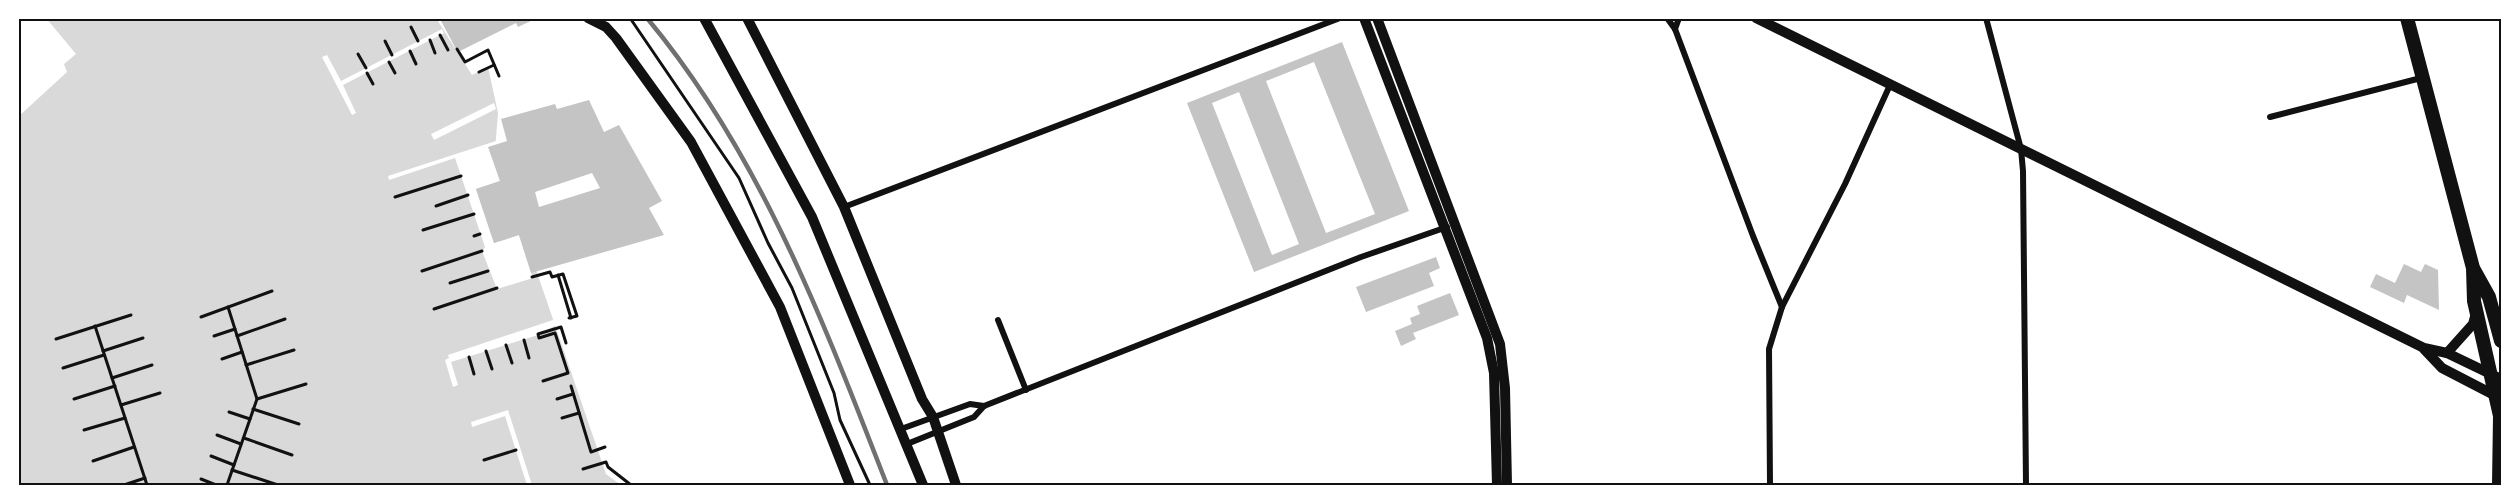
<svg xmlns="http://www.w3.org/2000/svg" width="2519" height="503" font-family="Raleway,sans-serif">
<rect width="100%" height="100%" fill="#fff"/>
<polygon fill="#d9d9d9" points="46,18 436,18 472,75 488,67 498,113 495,150 606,474 621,485 18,485 18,117 67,72 64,64 76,54"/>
<g fill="#fff">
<polygon points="442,29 444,33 343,85 356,113 352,115 322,57 327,55 341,81"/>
<polygon points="494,103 496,109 434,140 431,134"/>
<polygon points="499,140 499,144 489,147 500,181 476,189 494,243 519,235 533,278 497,289 482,251 485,247 455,158 389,180 388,176"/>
<polygon points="556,319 558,324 538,335 451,362 458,385 453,387 445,360 449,358 448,355"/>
<polygon points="508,410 532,485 527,485 505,416 472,427 471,422"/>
</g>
<g fill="#c4c4c4" fill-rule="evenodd">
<polygon points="443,18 537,18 518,27 516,23 460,51 458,48 456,49 440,19"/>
<path d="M1342 42 1409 211 1254 272 1187 103ZM1314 62 1375 214 1326 233 1266 81ZM1239 92 1299 244 1272 255 1212 103Z"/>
<path d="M589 100 604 132 619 125 662 201 649 208 664 235 531 273 519 235 494 243 476 189 500 181 488 147 507 141 501 119 555 104 557 109ZM592 173 600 188 539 207 535 192Z"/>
<polygon points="1436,257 1440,268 1429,273 1434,286 1366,312 1356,287"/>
<polygon points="2404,264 2421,272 2425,264 2438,270 2439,310 2407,295 2404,303 2370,287 2376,274 2395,283"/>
<polygon points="1450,293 1459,315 1413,333 1416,339 1401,346 1395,331 1412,324 1410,318 1420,314 1417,306"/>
</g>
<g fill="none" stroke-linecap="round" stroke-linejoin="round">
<g stroke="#111" stroke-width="3">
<polyline points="630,18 739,178 768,243 792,288 834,393 840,420 870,485"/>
<polyline points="411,27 418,41"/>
<polyline points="440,35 448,50"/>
<polyline points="430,40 435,53"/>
<polyline points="385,41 392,55"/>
<polyline points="457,49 465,62 488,50 499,76"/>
<polyline points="410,51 416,64"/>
<polyline points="358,54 366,68"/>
<polyline points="389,62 395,73"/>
<polyline points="479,72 494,65"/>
<polyline points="367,73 373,84"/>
<polyline points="395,197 461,176"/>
<polyline points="436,206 468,195"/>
<polyline points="423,230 474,214"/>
<polyline points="474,236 480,234"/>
<polyline points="422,271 482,251"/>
<polyline points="558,275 571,318"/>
<polyline points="532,277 550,272 552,277 563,274 577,316 569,318"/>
<polyline points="450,283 488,271"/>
<polyline points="434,309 497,288"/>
<polyline points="201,317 272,291"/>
<polyline points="95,326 147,485"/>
<polyline points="214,336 235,329"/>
<polyline points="237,336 285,319"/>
<polyline points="56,339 131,315"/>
<polyline points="524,340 529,358"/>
<polyline points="506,345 512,363"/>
<polyline points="103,351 143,338"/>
<polyline points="486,351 492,369"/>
<polyline points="469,357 474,374"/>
<polyline points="222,359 242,352"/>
<polyline points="246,365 294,350"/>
<polyline points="63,368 104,355"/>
<polyline points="112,378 152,365"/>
<polyline points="543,381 568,373 555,333 539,338 538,334 561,327 566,343"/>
<polyline points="571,386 591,452 605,447"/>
<polyline points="74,399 115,386"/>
<polyline points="257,399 306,384"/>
<polyline points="557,399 573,394"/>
<polyline points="121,405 160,393"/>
<polyline points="253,409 299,424"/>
<polyline points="229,412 250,419"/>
<polyline points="562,418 579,413"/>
<polyline points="84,430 125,418"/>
<polyline points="217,435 241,444"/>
<polyline points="244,438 292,455"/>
<polyline points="211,456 234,465"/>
<polyline points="484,460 516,450"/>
<polyline points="93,461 134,447"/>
<polyline points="583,469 606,462 608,467 631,485"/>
<polyline points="232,470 278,485"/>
<polyline points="201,479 216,485"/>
<polyline points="124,485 145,478"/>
<polyline points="227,485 257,399 228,307"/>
</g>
<g stroke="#111" stroke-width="6">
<polyline points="1667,18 1675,29 1753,236 1782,307"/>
<polyline points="1986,18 2021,149 2023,171 2026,485"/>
<polyline points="1675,29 1679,18"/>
<polyline points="2270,117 2421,78"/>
<polyline points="844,207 1340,18"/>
<polyline points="998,320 1026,390"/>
<polyline points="901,429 970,404 984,406"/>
<polyline points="907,444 974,417 984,406 1361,257 1447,227"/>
<polyline points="1770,485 1769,349 1782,307 1845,184 1890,85"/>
</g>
<g stroke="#111" stroke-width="10">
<polyline points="588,18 606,27 616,38 691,142 780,307 850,485"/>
<polyline points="704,18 812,217 923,485"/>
<polyline points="747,18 844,207 922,399 933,417 956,485"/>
<polyline points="1364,18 1487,338 1494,373 1497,485"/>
<polyline points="1377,18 1500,344 1505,388 1507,485"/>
<polyline points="1756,18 2424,348 2447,353 2501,379"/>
<polyline points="2424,349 2442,368 2498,397"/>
<polyline points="2447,353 2473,324 2476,313"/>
</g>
<g stroke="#111" stroke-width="14">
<polyline points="2407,18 2473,268 2474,301 2500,416 2499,485"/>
<polyline points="2474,270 2489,297 2501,341"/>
</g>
<path stroke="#707070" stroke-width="4.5" d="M647 18C761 155 823 321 887 485"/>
</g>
<rect width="2519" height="503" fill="none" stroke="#ffffff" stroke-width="39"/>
<rect x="20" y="20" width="2480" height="464" fill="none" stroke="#111" stroke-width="2"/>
</svg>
